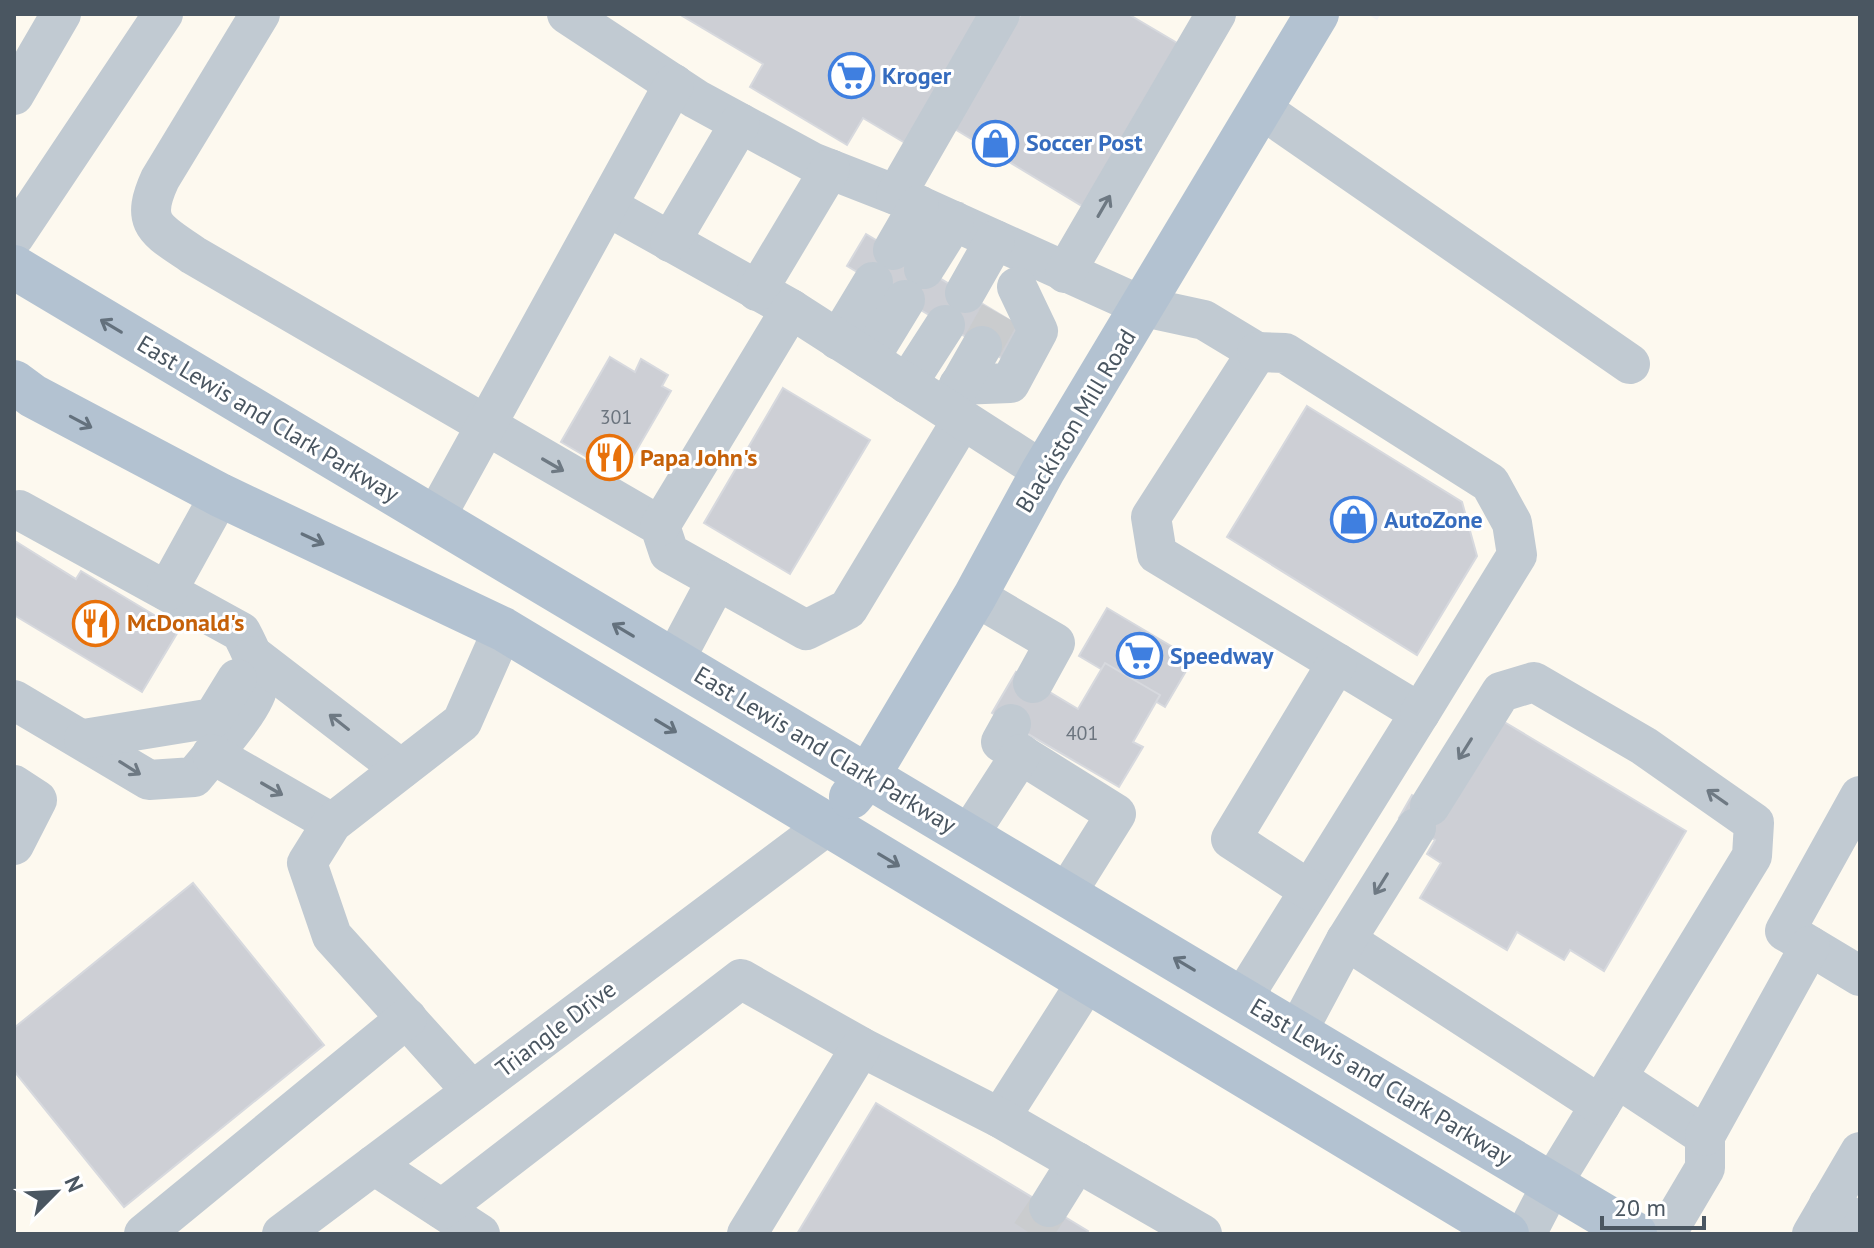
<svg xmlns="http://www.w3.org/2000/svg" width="1874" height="1248" font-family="'PT Sans',sans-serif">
<rect width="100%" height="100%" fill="#f5f3f3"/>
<polygon fill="#fdf9ef" points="14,14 1367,14 1377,20 1381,14 1860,14 1860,1234 14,1234"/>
<g fill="#cdcfd5" stroke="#d7d9de" stroke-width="2">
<polygon points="679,14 982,14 905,143 863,118 847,145 750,87 763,64"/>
<polygon points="1021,14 1128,14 1184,47 1087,209 953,128"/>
<polygon points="866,234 1026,330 1008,362 847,266"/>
<polygon points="610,357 635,372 641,359 668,375 662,386 671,391 621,477 561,442"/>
<polygon points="783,388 870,440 790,574 704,523"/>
<polygon points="1307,406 1462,502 1477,556 1417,655 1227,537"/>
<polygon points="15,541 76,579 81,571 179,630 142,692 14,615"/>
<polygon points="1107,608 1193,659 1165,707 1079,656"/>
<polygon points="1105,663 1160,695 1133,742 1143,747 1119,787 992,713 1016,672 1078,709"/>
<polygon points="1501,720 1686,831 1604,971 1570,950 1564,960 1517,932 1507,950 1420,898 1441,863 1427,854 1435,840 1399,818 1412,795 1445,814"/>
<polygon points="193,883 324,1045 124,1207 14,1071 14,1028"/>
<polygon points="876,1103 1088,1231 1086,1234 797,1234"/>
</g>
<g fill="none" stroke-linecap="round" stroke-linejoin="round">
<g stroke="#caccce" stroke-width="40" stroke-dasharray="40 20" stroke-linecap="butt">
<polyline points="982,346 1000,314"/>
<polyline points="1031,1234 1049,1207"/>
</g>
<g stroke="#c1cad2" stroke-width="40">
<path d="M260 14 160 179C139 225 157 230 193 255L660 526 669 553 806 630 848 609 962 420"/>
<polyline points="567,14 696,99 814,163 896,195 1144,307 1204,320 1257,352 1151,517 1157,554 1420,713 1242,999"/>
<polyline points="14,95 61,14"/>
<polyline points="1260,108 1630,364"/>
<polyline points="896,195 1000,14"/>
<polyline points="607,206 791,309"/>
<polyline points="14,237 163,14"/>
<polyline points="670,242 740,123"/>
<polyline points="893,250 919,205"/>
<polyline points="924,269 954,221"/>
<polyline points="1065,273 1216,14"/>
<polyline points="757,291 830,169"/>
<polyline points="965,293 995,240"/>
<polyline points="838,340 873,282"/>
<polyline points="1257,352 1285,353 1490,483 1512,523 1517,555 1420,713"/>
<polyline points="869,359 905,300"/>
<polyline points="907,384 945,325"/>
<polyline points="959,385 1010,383 1038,331 1017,287"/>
<polyline points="950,402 982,346"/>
<path d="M14 511 19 510 241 632C250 649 258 665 258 685 258 705 208 759 194 777L149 780 14 700"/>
<polyline points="435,518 674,84"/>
<polyline points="660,526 791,309 1043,471"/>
<polyline points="167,591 220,495"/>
<polyline points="975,596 1055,643 1033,683"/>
<polyline points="254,656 401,769"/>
<polyline points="674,661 717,580"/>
<polyline points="1011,724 1001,742 1116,814 1066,894"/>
<polyline points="84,739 213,718 237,679"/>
<polyline points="212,754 332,823"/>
<polyline points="14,785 37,800 14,845"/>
<polyline points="1860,796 1785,931 1860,976"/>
<polyline points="1430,806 1501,692 1534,682 1644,746 1754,823 1752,856 1552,1184 1526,1234"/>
<polyline points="968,836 1021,754"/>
<polyline points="1309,890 1231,839 1337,663"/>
<polyline points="1346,940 1600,1105"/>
<polyline points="1297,1032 1346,940 1416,828"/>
<polyline points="1617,1078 1705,1136 1705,1168 1666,1234"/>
<polyline points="472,1091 332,936 307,863 332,823 462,722 503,629"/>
<polyline points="1000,1118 1088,980"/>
<polyline points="1705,1136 1810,946"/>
<polyline points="374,1165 480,1234"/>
<polyline points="1829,1204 1860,1223"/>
<polyline points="1049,1207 1077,1162"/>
<polyline points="442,1209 741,979 861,1047 1000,1118 1202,1234"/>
<polyline points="144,1234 407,1018"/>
<polyline points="282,1234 829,824"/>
<polyline points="747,1234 861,1047"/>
<polyline points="1812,1234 1860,1152"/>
</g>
<g stroke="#b3c2d1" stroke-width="44">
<polyline points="14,267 1635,1234"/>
<polyline points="14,382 33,396 220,495 503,629 1507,1234"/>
<polyline points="851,797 868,776 975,596 1043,471 1317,14"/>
</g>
</g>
<defs><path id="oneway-shaft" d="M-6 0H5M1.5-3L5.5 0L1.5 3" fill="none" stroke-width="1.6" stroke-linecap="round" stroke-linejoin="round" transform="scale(2)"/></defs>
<g stroke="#6e7983">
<use href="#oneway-shaft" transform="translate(1104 206) rotate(-60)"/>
<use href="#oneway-shaft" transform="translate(553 465) rotate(30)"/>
<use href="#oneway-shaft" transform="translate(339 722) rotate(-142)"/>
<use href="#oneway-shaft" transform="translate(1465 749) rotate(122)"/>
<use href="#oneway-shaft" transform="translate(130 768) rotate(32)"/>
<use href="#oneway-shaft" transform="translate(272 789) rotate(30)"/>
<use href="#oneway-shaft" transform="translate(1717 797) rotate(-145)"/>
<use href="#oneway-shaft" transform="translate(1381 884) rotate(122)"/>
</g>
<g stroke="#64717d">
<use href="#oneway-shaft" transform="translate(111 326) rotate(-149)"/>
<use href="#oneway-shaft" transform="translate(81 422) rotate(28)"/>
<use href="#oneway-shaft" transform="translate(313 539) rotate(25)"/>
<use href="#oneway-shaft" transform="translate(623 630) rotate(-149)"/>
<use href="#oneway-shaft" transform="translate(666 726) rotate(31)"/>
<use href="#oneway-shaft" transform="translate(889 860) rotate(31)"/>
<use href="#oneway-shaft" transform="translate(1184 964) rotate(-149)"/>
</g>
<defs>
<symbol id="supermarket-ring" viewBox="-11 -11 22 22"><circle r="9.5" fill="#fff" stroke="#3f7fe0" stroke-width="1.5"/><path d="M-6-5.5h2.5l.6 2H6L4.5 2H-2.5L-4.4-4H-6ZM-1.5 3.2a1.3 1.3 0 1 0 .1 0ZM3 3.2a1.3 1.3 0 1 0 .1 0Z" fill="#3f7fe0"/></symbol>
<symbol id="shop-ring" viewBox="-11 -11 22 22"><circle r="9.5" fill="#fff" stroke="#3f7fe0" stroke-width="1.5"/><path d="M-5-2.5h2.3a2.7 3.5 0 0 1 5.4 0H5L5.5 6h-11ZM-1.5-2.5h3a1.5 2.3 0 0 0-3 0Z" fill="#3f7fe0"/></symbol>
<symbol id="restaurant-ring" viewBox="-11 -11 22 22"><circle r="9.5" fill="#fff" stroke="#e8710a" stroke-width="1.5"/><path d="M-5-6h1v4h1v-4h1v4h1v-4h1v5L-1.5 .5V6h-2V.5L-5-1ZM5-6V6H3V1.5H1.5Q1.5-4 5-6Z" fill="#e8710a"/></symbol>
</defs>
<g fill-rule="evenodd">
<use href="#supermarket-ring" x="826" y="50" width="51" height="51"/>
<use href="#shop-ring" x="970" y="118" width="51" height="51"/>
<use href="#restaurant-ring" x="584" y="432" width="51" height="51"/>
<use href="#shop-ring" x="1328" y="494" width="51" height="51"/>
<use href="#restaurant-ring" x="70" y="598" width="51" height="51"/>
<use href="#supermarket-ring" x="1114" y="630" width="51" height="51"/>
</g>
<g text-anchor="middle" stroke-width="6" stroke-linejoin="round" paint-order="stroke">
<g font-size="20" fill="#6b747e">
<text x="616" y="424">301</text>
<text x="1082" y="740">401</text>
</g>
<g font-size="24" font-weight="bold" fill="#366cbe" stroke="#fff" text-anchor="start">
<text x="882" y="84">Kroger</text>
<text x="1026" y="151">Soccer Post</text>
<text x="1384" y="528">AutoZone</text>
<text x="1170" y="664">Speedway</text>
</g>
<g font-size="24" fill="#4a5661" stroke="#fff">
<text transform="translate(268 419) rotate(31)" y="8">East Lewis and Clark Parkway</text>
<text transform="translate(1076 421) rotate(-59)" y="8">Blackiston Mill Road</text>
<text transform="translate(825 750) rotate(31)" y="8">East Lewis and Clark Parkway</text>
<text transform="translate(556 1029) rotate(-37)" y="8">Triangle Drive</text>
<text transform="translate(1381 1082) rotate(31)" y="8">East Lewis and Clark Parkway</text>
</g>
<g font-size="24" font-weight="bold" fill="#c56008" stroke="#fff" text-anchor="start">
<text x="640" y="466">Papa John's</text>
<text x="127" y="631">McDonald's</text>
</g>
</g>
<rect width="1874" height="1248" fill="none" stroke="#4a5661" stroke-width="32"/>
<g transform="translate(56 1192) rotate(66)" stroke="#ffffff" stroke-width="6" paint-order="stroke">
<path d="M0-6L14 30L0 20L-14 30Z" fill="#4a5661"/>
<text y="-12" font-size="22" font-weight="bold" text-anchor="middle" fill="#4a5661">N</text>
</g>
<path d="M1602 1216v12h102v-12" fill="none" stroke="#4a5661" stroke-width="4"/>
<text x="1614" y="1216" font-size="24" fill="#4a5661" stroke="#ffffff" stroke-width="6" paint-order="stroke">20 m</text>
</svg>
